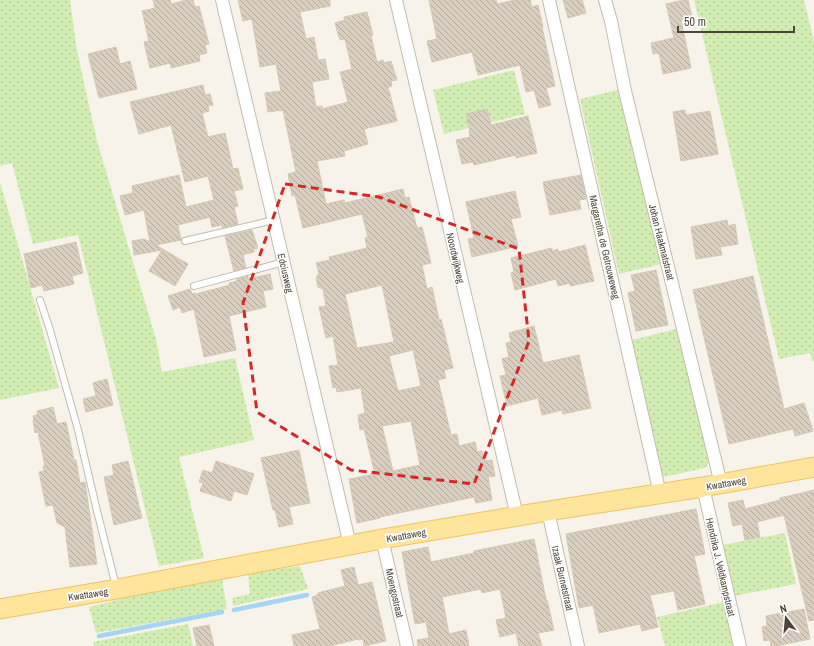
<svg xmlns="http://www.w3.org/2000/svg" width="814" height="646" font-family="'Archivo Narrow',sans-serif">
<defs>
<pattern id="grass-dots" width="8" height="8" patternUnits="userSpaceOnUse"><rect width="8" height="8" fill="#d2edb2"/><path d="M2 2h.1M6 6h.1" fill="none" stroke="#b6cc9a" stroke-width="1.8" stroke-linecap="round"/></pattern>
<pattern id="building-back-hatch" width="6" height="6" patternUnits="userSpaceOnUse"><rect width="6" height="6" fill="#d9cfc0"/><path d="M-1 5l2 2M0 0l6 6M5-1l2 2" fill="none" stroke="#b2aa9d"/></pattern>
</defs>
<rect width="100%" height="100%" fill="#f7f3eb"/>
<g fill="url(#grass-dots)">
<polygon points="0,0 70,0 77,51 97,141 156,339 162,372 235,358 254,440 179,457 204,558 159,566 78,235 33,244 12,163 0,166"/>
<polygon points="694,0 804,0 814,41 814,361 812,361 810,353 779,359"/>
<polygon points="514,70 525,114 444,134 433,90"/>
<polygon points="621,89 662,264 619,274 580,99"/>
<polygon points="0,182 59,388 0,400"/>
<polygon points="676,329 680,346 691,379 709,463 705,468 663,477 662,475 632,340"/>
<polygon points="785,533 796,584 734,596 722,545"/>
<polygon points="300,566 308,589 233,606 232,598 250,594 248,573"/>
<polygon points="222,578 227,609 96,633 89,607 149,592"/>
<polygon points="724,602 734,646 665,646 657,617"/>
<polygon points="188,624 193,646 94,646 93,642"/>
</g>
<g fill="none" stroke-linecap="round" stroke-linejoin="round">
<g stroke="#a5d4f6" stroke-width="4.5">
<polyline points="234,610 307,595"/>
<polyline points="99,636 222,612"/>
</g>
</g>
<g fill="url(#building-back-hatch)" stroke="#d5c8b2" fill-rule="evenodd">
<polygon points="153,0 170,0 171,4 186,0 193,0 195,7 199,6 209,44 205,45 207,53 199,55 200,61 171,68 170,63 150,68 144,42 149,41 142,11 155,8"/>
<path d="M238 0H330V6L300 12 306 39 314 37 318 60 325 59 329 79 312 82 316 107 322 106V109L348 102 340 72 352 69 345 39 340 40 335 23 345 20 344 17 367 12 373 35 371 36 377 62 383 60 384 63 391 61 397 80 391 81 392 86 388 87 397 121 364 129 368 144 344 151 345 156 317 161 326 204 344 200 345 203 403 189 405 198 409 197 417 228 422 227 431 263 422 265 427 289 432 287 439 320 441 319 453 368 444 370 446 378 438 380 451 435 457 434 459 446 475 442 477 452 482 451 485 461 492 460 495 476 488 477 492 500 476 503 474 497 380 517V518L357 523 349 479 375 474 364 429 360 430 358 415 365 413 361 388 337 392 336 387 333 388 329 366 338 365 333 336 326 338 319 307 326 306 323 289 318 287 316 278 319 273 316 263 330 260 329 257 367 248 365 238 368 237 362 214 303 228 295 195 292 196 288 174 296 172 283 110 268 112 265 93 281 91 276 64 260 67 252 19 243 21ZM382 285 394 342 357 348 345 294ZM413 350 421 386 398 391 389 356ZM411 421 420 465 393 471 382 426Z"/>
<polygon points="429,0 496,0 497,4 515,0 530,0 532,7 538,5 543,27 542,27 555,86 546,88 551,105 539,108 534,90 526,92 520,65 478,75 472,52 432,62 427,41 437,39"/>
<polygon points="563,0 582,0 586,13 568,18"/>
<polygon points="684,0 688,0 692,17 681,20 691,68 663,74 659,53 653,54 651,43 674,38 666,4"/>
<polygon points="116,47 120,64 130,61 137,89 99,98 88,54"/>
<polygon points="203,85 205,95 210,94 213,105 208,106 209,111 202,113 208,137 225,133 233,169 238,168 243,189 234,191 238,206 234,207 238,224 222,228 222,225 212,227 210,217 178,225 181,240 156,245 188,264 175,286 149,271 162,250 134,255 132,241 144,239 150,242 144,210 125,215 120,196 133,193 132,186 179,175 186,207 214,200 208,176 185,182 171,125 139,134 130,102"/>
<polygon points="487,109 491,125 528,116 537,153 516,158 516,155 474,165 473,162 462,164 456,140 470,137 469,131 470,131 466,114"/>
<polygon points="685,110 686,115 710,111 718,154 681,161 673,112"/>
<polygon points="581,175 586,199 579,200 581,209 550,215 543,182"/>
<polygon points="515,191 521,217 511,219 518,246 472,257 468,239 474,238 466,202"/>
<polygon points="727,220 728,226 735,224 738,244 720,247 722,255 696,259 691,227"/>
<polygon points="252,230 258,248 254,249 254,252 243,255 246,268 234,271 225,236"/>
<polygon points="76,242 83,273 72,276 74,284 44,291 42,285 31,288 24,254"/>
<polygon points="585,245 594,281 570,286 570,283 558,286 556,279 515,290 511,273 514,272 511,258 552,248 552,251 558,249 558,252"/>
<polygon points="656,270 668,325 636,331 628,293 635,291 631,275"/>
<polygon points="270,274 273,289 263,291 266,307 229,316 236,350 204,357 194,309 182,313 180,307 173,310 168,296 190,289 192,294 195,293 196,294 230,285 229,283 237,281 237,279 248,276 248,279"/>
<polygon points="753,276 784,409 804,403 813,431 795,436 793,429 729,444 693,290"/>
<polygon points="534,326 543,363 579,355 591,408 563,414 562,410 542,415 538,398 507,406 500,376 506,375 502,359 509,357 506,343 511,342 509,333"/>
<polygon points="107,379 113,405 86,412 83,399 96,396 93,383"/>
<polygon points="53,407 57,424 66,422 74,460 76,460 80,483 85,482 97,564 70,567 65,527 57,523 53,505 46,506 39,472 44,471 43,466 45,466 38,432 35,433 33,420 34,420 33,416 37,415 37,411"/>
<polygon points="299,450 310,503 289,507 293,524 279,527 275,510 273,510 261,458"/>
<polygon points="128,461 142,518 114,525 104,477 114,475 112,465"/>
<polygon points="216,461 254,474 247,495 234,491 231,501 200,491 203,483 199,482 203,470 212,473"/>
<polygon points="814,490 814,620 809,621 784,515 757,522 760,537 745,540 742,524 733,526 728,503 743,500 745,509 780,500 780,498"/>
<polygon points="696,509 705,554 694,556 705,604 678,610 674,591 650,595 658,627 642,631 640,624 599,633 593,605 579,608 566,534"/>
<polygon points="534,539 546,600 547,600 554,630 538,633 542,646 519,646 516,633 500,637 496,620 506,618 500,589 482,593 481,589 442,597 449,634 466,630 469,646 418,646 417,640 429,638 426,622 415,624 402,552 428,547 431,562 474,553 474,551"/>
<polygon points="354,567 358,585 372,582 386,641 364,646 363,639 359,640 359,639 329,646 294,646 292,635 320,629 312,597 318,595 318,593 345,586 341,570"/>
<polygon points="804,609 810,639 776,646 771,646 770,640 764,641 762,627 767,626 766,616"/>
<polygon points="209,625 214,646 197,646 193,628"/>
</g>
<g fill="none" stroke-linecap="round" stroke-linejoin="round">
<defs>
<g id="lane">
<polyline points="185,241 274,220"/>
<polyline points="194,286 284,262"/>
<polyline points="40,300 50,330 78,430 97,511 116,586"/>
</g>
<g id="street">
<polyline points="222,0 350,545"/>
<polyline points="396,0 517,516"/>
<polyline points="549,0 660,494"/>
<polyline points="605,0 611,21 625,91 721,484"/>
<polyline points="703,487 740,646"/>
<polyline points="548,511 578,646"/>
<polyline points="382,539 407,646"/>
</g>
<polyline id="primary" points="0,609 117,589 382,539 548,511 703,487 814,467"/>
</defs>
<use href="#lane" stroke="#c3bcad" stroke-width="8"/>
<use href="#street" stroke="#c3bcad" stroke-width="14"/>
<use href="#primary" stroke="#ecc563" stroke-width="21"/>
<use href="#lane" stroke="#fff" stroke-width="6"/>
<use href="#street" stroke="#fff" stroke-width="12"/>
<use href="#primary" stroke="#ffe49c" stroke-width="19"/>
</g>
<path fill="none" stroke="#d62828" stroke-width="3" stroke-dasharray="8 5" stroke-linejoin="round" d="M285 184 379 197 519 249 529 341 474 484 351 470 257 412 243 303Z"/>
<g text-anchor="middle" stroke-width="3.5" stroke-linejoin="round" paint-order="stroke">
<g font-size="10" fill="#4c4438" stroke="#fff">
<text transform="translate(662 242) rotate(76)" y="4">Johan Haakmatstraat</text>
<text transform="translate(605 247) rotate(77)" y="4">Margaretha de Getrouweweg</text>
<text transform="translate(456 258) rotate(77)" y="4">Noordwijkweg</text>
<text transform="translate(286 273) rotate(77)" y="4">Edciusweg</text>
<text transform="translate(726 483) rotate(-10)" y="4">Kwattaweg</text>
<text transform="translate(406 535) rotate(-10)" y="4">Kwattaweg</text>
<text transform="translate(721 567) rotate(77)" y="4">Hendrika J. Veldkampstraat</text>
<text transform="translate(563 578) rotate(77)" y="4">Izaak Burnetstraat</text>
<text transform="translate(395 593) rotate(77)" y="4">Moengostraat</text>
<text transform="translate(88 594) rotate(-9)" y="4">Kwattaweg</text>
</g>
</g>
<g transform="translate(786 618) rotate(344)" stroke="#ffffff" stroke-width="3" paint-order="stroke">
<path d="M0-3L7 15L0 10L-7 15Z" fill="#4c4438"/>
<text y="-6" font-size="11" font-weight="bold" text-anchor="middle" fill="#4c4438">N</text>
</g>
<path d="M678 26v6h116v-6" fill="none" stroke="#4c4438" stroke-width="2"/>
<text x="684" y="26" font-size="12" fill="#4c4438" stroke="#ffffff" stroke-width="3" paint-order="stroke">50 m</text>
</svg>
